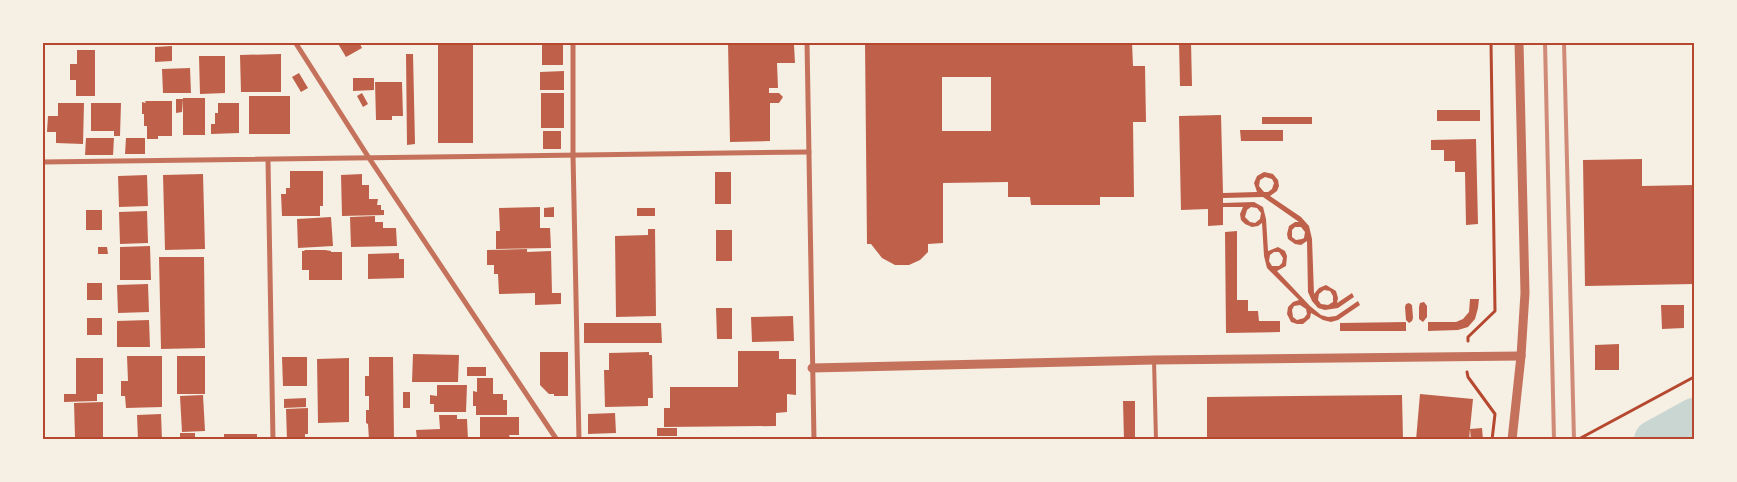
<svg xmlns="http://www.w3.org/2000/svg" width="1737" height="482" font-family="'Varela Round',sans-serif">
<rect width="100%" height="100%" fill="#f6efe4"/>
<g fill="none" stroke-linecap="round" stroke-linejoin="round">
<polyline stroke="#c9d6d2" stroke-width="40" points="1654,440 1694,418"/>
</g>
<g fill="#bf614a" fill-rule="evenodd">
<polygon points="337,42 359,42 362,48 346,57"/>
<rect x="438" y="42" width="35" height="101"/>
<rect x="542" y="42" width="21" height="23"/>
<polygon points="728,42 777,42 778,45 794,45 795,63 777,63 778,88 769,88 769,93 779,93 783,97 779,103 770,103 770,141 730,142"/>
<path d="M865 42H1132L1133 66H1145L1146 122H1133L1134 197H1100V205H1031L1030 197H1008V182L943 183V243L928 244V252L920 260 909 265H895L882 258 871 244H867ZM942 77H991V131H942Z"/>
<polygon points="1179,42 1191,42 1192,86 1180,86"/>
<polygon points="172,46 172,61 155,62 155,47"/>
<polygon points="77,50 95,50 95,96 76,96 76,80 70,80 70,64 77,64"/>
<polygon points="281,54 281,92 241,92 240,55"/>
<polygon points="406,54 413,54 415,144 407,145"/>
<polygon points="199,56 225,56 225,93 200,94"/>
<polygon points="190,68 191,93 163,93 162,69"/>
<polygon points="564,71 564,90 540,90 540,72"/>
<polygon points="299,73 308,88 301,92 292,77"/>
<polygon points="353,78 374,78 374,90 353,91"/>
<polygon points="375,82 402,82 403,116 392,116 392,120 376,120"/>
<polygon points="362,93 368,104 363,107 357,96"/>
<rect x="541" y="93" width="23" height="35"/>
<rect x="249" y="96" width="41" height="38"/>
<rect x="183" y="98" width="22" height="37"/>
<polygon points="176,99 183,99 182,112 176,113"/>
<polygon points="145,101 172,101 172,136 158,136 158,139 147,139 147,126 144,126 144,114 142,114 142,102 146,103"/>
<polygon points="58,103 84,103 83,144 56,143 56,132 47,132 48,116 58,116"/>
<polygon points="91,103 121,103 120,136 114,136 114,131 91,131"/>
<polygon points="218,103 239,103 239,133 211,134 211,124 215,124 215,113 218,113"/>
<rect x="1437" y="110" width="43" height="11"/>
<path d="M1221 115 1223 193 1257 192 1254 183 1257 176 1264 172 1273 174 1278 180 1279 186 1277 191 1270 196 1301 217 1309 226 1312 239 1314 294 1319 288 1326 285 1336 291 1338 298 1337 303 1352 293 1354 297 1338 308 1325 310 1318 308 1312 301 1308 292 1307 241 1301 245 1295 244 1288 239 1287 234 1289 226 1295 222H1299L1263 197 1223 198V203L1254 202 1263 207 1266 219 1268 251 1278 247 1285 251 1287 256 1286 266 1277 271 1310 306 1321 315 1328 317 1336 316 1358 301 1360 305 1338 320 1331 322 1323 320 1311 313 1310 318 1303 324H1297L1291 322 1287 314 1288 307 1293 302 1299 300 1267 268 1264 256 1262 223 1258 226 1252 227 1245 224 1241 220 1240 214 1243 207H1223V225L1208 226V209L1181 210 1179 116ZM1265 177 1272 179 1274 183 1272 189 1268 192H1264L1259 186 1260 180ZM1251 207 1257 208 1261 213 1260 219 1255 223 1250 222 1245 217 1247 210ZM1295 227H1301L1305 232 1304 238 1302 239 1296 240 1292 237V230ZM1274 252H1279L1283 258 1282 263 1279 266H1272L1269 261 1270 255ZM1324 290 1330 291 1333 296V302L1328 305 1321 304 1318 300 1319 294ZM1300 305 1306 309 1307 314 1304 318 1297 320 1293 317 1292 310 1294 306Z"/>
<rect x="1262" y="117" width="50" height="7"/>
<polygon points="1240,130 1283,130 1283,141 1241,141"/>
<rect x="543" y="131" width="18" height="18"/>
<polygon points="86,138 114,138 113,155 85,155"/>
<polygon points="126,138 145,138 145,154 125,154"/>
<polygon points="1476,139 1478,224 1466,225 1465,172 1455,172 1455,161 1444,161 1444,150 1431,150 1431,140"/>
<polygon points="1642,159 1642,186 1694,185 1694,284 1585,286 1583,160"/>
<polygon points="290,171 323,171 323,206 320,206 320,216 282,216 281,194 286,194 286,188 290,188"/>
<rect x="715" y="172" width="16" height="32"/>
<polygon points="203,174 205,249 165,250 163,175"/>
<polygon points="362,174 362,185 369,185 369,199 378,199 377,205 381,205 381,210 384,210 384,215 342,216 341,175"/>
<polygon points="147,175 148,206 119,207 118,176"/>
<polygon points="540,207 540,228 550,228 551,248 496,249 496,231 500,231 499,208"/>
<polygon points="554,207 554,217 544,217 544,208"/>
<rect x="637" y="208" width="18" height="8"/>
<rect x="86" y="210" width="16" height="20"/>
<polygon points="147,211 148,243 120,244 119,212"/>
<polygon points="375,216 375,222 383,222 383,228 396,228 397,246 351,247 350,217"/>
<polygon points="331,217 333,246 298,248 297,219"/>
<polygon points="648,229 655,229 656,316 616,317 615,236 648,235"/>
<rect x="716" y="230" width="16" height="31"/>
<polygon points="1237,231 1237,300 1248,300 1248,311 1258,311 1259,321 1280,321 1280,332 1226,333 1225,232"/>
<polygon points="150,246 151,280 120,280 120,247"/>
<polygon points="98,247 107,247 108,254 98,254"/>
<polygon points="527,249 527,252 551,251 552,293 561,293 561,304 535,305 535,293 499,294 498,274 494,274 494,265 487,265 487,250"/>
<polygon points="304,250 325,250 331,251 331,252 342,252 342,280 309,280 309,270 302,270 302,251 305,251"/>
<polygon points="399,253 399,259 404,259 404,278 368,279 368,254"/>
<polygon points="159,257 204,257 205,348 161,349"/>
<rect x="87" y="283" width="15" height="17"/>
<polygon points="148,284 149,312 118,313 117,285"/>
<polygon points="1470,299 1479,299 1478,308 1475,319 1468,327 1458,330 1428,331 1428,322 1456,322 1463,319 1469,312"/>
<polygon points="1424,302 1427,306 1427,317 1423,322 1419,319 1419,307 1420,303"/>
<polygon points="1409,303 1412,305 1413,318 1412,321 1409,323 1406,320 1405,307 1406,304"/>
<polygon points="1661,305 1684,305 1684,328 1662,329"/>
<polygon points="716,308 732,308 732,339 717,339"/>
<polygon points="793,316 794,341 752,342 751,317"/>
<rect x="87" y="318" width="15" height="17"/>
<polygon points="149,320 150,347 117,347 117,321"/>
<polygon points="1406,322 1406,331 1340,331 1340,323"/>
<polygon points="584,323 661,323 662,343 584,343"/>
<polygon points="1619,344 1619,370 1595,370 1595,345"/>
<polygon points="738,351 779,351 779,359 796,359 796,395 787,394 787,412 776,413 776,426 664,427 664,408 670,408 670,387 738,387"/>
<polygon points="540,352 568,352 568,396 554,396 554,394 549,394 540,385"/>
<polygon points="649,352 649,355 652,355 653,398 648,398 648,406 605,407 604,370 609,370 609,353"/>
<polygon points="413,354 459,355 458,382 412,382"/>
<polygon points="127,356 162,356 162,407 126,408 125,396 121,396 121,381 128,381"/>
<rect x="177" y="356" width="28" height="38"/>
<polygon points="282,357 307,357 307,386 283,386"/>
<polygon points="369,357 393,357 394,440 369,440 368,424 366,423 366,410 369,410 369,396 365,396 365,376 369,376"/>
<polygon points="76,358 103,358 103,394 97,394 97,401 64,402 64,394 76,394"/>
<polygon points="349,358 349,422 318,423 317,359"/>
<rect x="467" y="367" width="19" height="9"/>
<polygon points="477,378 493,378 493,394 503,394 503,400 507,400 507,415 476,415 476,406 473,406 473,391 477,392"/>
<polygon points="437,385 467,385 466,412 434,412 434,404 430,404 430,395 437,396"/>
<rect x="403" y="392" width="7" height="16"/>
<polygon points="1420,394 1473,399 1470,429 1482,428 1483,440 1471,440 1470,429 1469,440 1416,440"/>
<polygon points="203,395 205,431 182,432 180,396"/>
<polygon points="1402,395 1403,440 1207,440 1207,397"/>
<polygon points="306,398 306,407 284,408 284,399"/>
<polygon points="1123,401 1135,401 1135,440 1124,440"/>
<polygon points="103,402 103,437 75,437 74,403"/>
<polygon points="308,408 308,434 305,434 305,440 287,440 286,409"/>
<polygon points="615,413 616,433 588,434 588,414"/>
<polygon points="161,414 162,440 138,440 137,415"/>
<polygon points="439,415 457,415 457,419 467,419 468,440 417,440 416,430 440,429"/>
<polygon points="480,417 519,417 519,435 509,435 511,440 480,440"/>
<rect x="657" y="428" width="20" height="8"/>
<rect x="180" y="433" width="15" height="7"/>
<rect x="224" y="434" width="33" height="6"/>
</g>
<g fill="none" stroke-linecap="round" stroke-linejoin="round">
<g stroke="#b5482f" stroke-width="3">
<polyline points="1468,341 1468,337 1495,311 1491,42"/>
<polyline points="1467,372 1468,377 1495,414 1492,440"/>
<polyline points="1577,440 1694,377"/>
</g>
<polyline stroke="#c5725c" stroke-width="4" points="1154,360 1156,440"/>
<g stroke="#c5725c" stroke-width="5">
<polyline points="295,42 369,158 557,440"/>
<polyline points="573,42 573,155 579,440"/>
<polyline points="807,42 814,440"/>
<polyline points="268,160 273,440"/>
<polyline points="42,162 809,152"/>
</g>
<g stroke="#c5725c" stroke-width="9">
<polyline points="812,368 1154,360 1521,356"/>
<polyline points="1512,440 1521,356 1525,293 1519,42"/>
</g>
<g stroke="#cf8b77" stroke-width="4">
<polyline points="1545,42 1554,440"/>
<polyline points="1564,42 1574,440"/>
</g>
</g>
<rect width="1737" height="482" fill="none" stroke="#f6efe4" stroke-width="88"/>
<rect x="44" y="44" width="1649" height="394" fill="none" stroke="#b5482f" stroke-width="2"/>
</svg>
